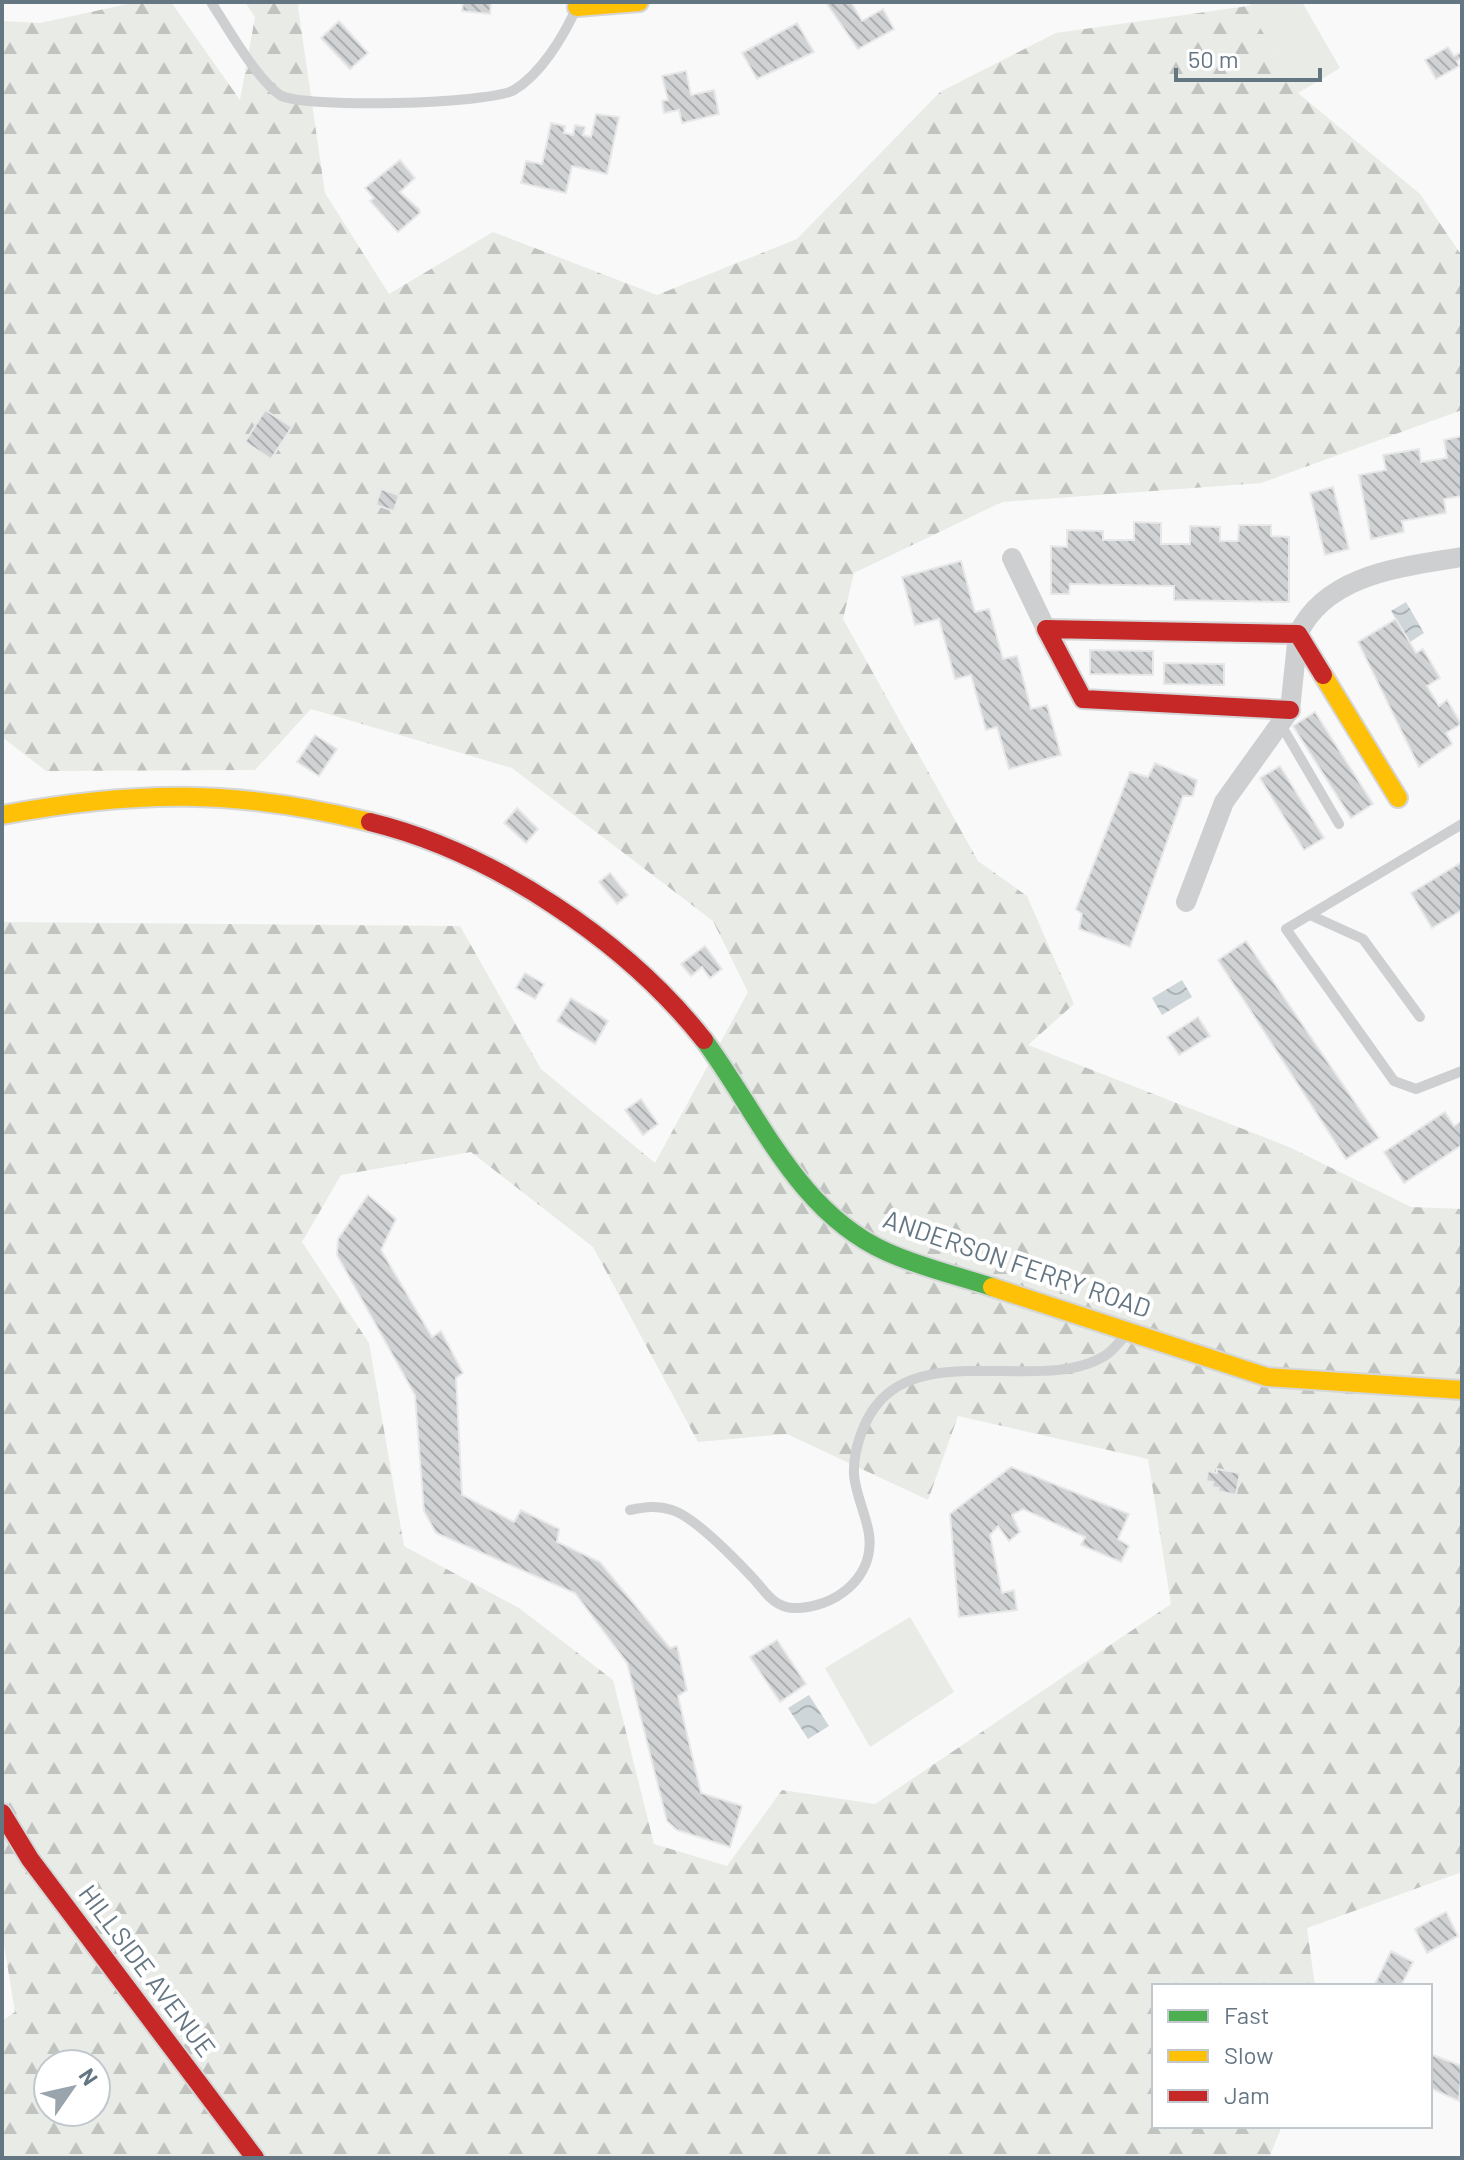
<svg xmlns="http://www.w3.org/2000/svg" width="1464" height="2160" font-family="Barlow,sans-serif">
<defs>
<pattern id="forest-firs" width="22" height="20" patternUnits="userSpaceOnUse" patternTransform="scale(2)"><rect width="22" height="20" fill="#e8ebe6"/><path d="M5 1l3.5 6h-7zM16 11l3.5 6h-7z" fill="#c0c3c0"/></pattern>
<pattern id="water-waves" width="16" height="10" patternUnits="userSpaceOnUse" patternTransform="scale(2)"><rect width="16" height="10" fill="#ced6d9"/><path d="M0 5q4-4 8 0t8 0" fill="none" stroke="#abb2b5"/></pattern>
<pattern id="building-back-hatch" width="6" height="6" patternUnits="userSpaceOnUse" patternTransform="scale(2)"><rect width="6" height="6" fill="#d0d2d3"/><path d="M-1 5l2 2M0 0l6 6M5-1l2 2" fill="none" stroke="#acafb1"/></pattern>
</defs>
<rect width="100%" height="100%" fill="#f9f9f9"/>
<path fill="url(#forest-firs)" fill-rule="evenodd" d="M137 2H171L240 100 255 17 245 2H300L298 7 325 193 389 294 493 232 657 295 797 239 940 92 1056 33 1248 6 1298 93 1420 194 1462 256V410L1261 483 1002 502 854 573 843 619 978 861 1027 896 1074 1004 1028 1045 1289 1147 1411 1207 1462 1209V1872L1307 1928 1315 1986H1154V2126H1282L1269 2158H2V2021L15 2012 2 1933V922L460 926 541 1069 655 1163 748 992 713 921 512 768 311 709 255 770 46 771 2 737V21L40 23ZM471 1152 593 1247 698 1442 787 1434 928 1500 958 1416 1148 1459 1171 1604 875 1804 782 1790 727 1866 654 1844 613 1680 519 1608 404 1546 369 1343 302 1242 341 1175ZM48 2064H96V2112H48Z"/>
<g fill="#e8ebe6">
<polygon points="1256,2 1302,2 1340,68 1298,93 1248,6"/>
<polygon points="910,1617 954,1692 870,1747 825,1668"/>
</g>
<g fill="url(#water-waves)">
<polygon points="1406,602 1424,633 1410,642 1391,611"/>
<polygon points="1182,980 1192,997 1162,1015 1152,998"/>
<polygon points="809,1695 829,1726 808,1739 788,1708"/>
</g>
<g fill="url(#building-back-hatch)" stroke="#e8e8e8" stroke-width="2">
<polygon points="463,2 491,2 490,14 462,11"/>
<polygon points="831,2 851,2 862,21 883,9 894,29 858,49 827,4"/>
<polygon points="339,21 368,53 350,69 321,38"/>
<polygon points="797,23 814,52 757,79 742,53"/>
<polygon points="1448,47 1454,56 1462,52 1462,58 1457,61 1459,66 1436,79 1425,60"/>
<polygon points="686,71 691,95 714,90 719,114 682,123 679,110 664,113 662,101 668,100 662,76"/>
<polygon points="596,114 619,117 607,174 572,166 566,193 521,183 526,161 542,164 551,123 565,126 564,133 573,135 575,125 585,127 583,135 591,137"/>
<polygon points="400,160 415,178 400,192 419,209 420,213 398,232 370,201 374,198 365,188"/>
<polygon points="265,410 292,427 271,459 245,442"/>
<polygon points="1462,436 1462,496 1444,499 1446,513 1402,521 1404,532 1371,539 1359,475 1386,470 1383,455 1419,449 1421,462 1447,458 1444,440"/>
<polygon points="1333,487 1349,549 1325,555 1310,493"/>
<polygon points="381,489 399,495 394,511 376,505"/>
<polygon points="1134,522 1161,523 1161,544 1190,544 1190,526 1220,527 1220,541 1238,541 1239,525 1271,525 1271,536 1289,537 1289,602 1174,600 1174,586 1070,584 1069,594 1051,594 1051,546 1067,547 1067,530 1103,531 1103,540 1134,540"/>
<polygon points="961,561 975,612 989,609 1003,659 1017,656 1031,709 1047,705 1061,755 1009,769 997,727 986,730 971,675 955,679 939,619 915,625 902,577"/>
<polygon points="1396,619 1416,653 1423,649 1440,678 1427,686 1439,706 1447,700 1461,724 1446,733 1452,744 1419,767 1358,642"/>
<polygon points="1090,650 1153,651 1153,675 1090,674"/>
<polygon points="1164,663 1224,664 1224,685 1164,684"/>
<polygon points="1315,712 1373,804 1351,818 1293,726"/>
<polygon points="315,735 337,749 319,776 297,762"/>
<polygon points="1155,763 1197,780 1193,796 1183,796 1130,947 1079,929 1082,914 1076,909 1130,772 1148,777"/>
<polygon points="1280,766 1324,838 1304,850 1260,778"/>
<polygon points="517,808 538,829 526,843 504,823"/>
<polygon points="1462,862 1462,910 1432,928 1411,893"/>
<polygon points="610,873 628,895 617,904 599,882"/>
<polygon points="1246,941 1379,1138 1346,1159 1218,960"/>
<polygon points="705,946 722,969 710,978 702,967 691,976 681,964"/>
<polygon points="525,973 544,984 535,999 516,988"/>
<polygon points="571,998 608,1021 595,1044 557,1021"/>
<polygon points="1198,1017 1210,1036 1179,1055 1167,1037"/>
<polygon points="641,1099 658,1124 643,1135 625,1110"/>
<polygon points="1445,1112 1454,1126 1462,1121 1462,1145 1404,1183 1384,1152"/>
<polygon points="368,1195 396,1219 381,1250 432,1337 441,1331 463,1373 456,1378 462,1495 514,1522 521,1510 559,1529 557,1542 600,1562 670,1648 677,1646 687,1690 678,1696 701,1793 742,1806 730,1847 677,1830 667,1821 627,1663 575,1593 436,1533 424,1511 415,1395 337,1255 338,1239"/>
<polygon points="1011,1467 1129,1514 1118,1539 1129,1546 1121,1562 1081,1545 1085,1537 1023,1509 1012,1515 1020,1532 1009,1541 998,1526 990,1535 1002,1593 1014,1590 1017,1610 959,1617 950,1514"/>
<polygon points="1217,1469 1240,1473 1236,1495 1218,1491 1219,1488 1212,1487 1213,1482 1206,1481 1208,1471 1217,1473"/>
<polygon points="777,1640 806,1684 780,1702 750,1657"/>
<polygon points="1446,1912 1458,1936 1427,1953 1415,1929"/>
<polygon points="1391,1951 1413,1962 1401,1986 1374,1986"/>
<polygon points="1430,2054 1462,2066 1459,2101 1430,2088"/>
</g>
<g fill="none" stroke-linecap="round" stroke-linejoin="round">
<defs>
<path id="fast" d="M704 1040C759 1114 797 1212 887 1252 920 1267 958 1276 992 1287"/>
<g id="slow">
<polyline points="577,7 639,2"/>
<polyline points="1323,675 1398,798"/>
<path d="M2 815C136 790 237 789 370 822"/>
<polyline points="992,1287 1267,1377 1462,1390"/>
</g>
<g id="jam">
<polyline points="1290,710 1083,699 1046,629 1298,634 1323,675"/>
<path d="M370 822C493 852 626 941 704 1040"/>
<polyline points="2,1813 30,1859 255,2158"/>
</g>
</defs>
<use href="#fast" stroke="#d5d6d7" stroke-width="22"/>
<use href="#slow" stroke="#d5d6d7" stroke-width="22"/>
<use href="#jam" stroke="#d5d6d7" stroke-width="22"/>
<g stroke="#cecfd0" stroke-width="10">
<path d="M211 2C227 27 256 78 280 95 301 109 492 104 514 90 541 74 563 37 576 9"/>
<polyline points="1280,723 1339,824"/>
<polyline points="1462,824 1286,929 1394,1081 1416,1089 1462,1071"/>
<polyline points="1310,915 1363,939 1420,1017"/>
<path d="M630 1510C645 1507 657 1505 672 1510 695 1517 734 1558 751 1576 764 1589 772 1607 793 1608 834 1609 875 1578 869 1534 866 1514 856 1496 854 1475 853 1452 862 1425 875 1407 924 1340 1045 1395 1106 1355 1114 1350 1120 1341 1127 1333"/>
</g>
<g stroke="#cecfd0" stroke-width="20">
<polyline points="1012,558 1046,629"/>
<path d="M1186 902 1224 802 1290 710 1298 634C1327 573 1404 567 1462 557"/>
</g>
<use href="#fast" stroke="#4caf50" stroke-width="18"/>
<use href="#slow" stroke="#ffc107" stroke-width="18"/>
<use href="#jam" stroke="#c62828" stroke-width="18"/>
</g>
<g text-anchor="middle" stroke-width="8" stroke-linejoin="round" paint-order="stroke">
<g font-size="26" fill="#657683" stroke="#fff">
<text transform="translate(1017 1264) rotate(19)" y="9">ANDERSON FERRY ROAD</text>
<text transform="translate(147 1971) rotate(53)" y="9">HILLSIDE AVENUE</text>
</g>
</g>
<rect width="1464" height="2160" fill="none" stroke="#657683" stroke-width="8"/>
<rect x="1152" y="1984" width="280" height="144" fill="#ffffff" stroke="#c1c8cd" stroke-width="2"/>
<rect x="1168" y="2010" width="40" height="12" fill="#4caf50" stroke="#c1c8cd" stroke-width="2"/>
<text x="1224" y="2024" font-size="24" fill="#657683">Fast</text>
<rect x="1168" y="2050" width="40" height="12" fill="#ffc107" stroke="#c1c8cd" stroke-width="2"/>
<text x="1224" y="2064" font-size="24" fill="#657683">Slow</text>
<rect x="1168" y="2090" width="40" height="12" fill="#c62828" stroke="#c1c8cd" stroke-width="2"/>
<text x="1224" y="2104" font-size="24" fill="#657683">Jam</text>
<g transform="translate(72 2088) rotate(56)"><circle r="38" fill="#ffffff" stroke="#c1c8cd" stroke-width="2"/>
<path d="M0-6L14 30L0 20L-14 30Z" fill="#99a4ac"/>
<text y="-12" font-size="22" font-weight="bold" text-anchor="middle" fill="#657683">N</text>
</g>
<path d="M1176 68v12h144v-12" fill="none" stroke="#657683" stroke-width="4"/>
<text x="1188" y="68" font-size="24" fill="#657683" stroke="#ffffff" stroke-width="6" paint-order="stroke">50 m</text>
</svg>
